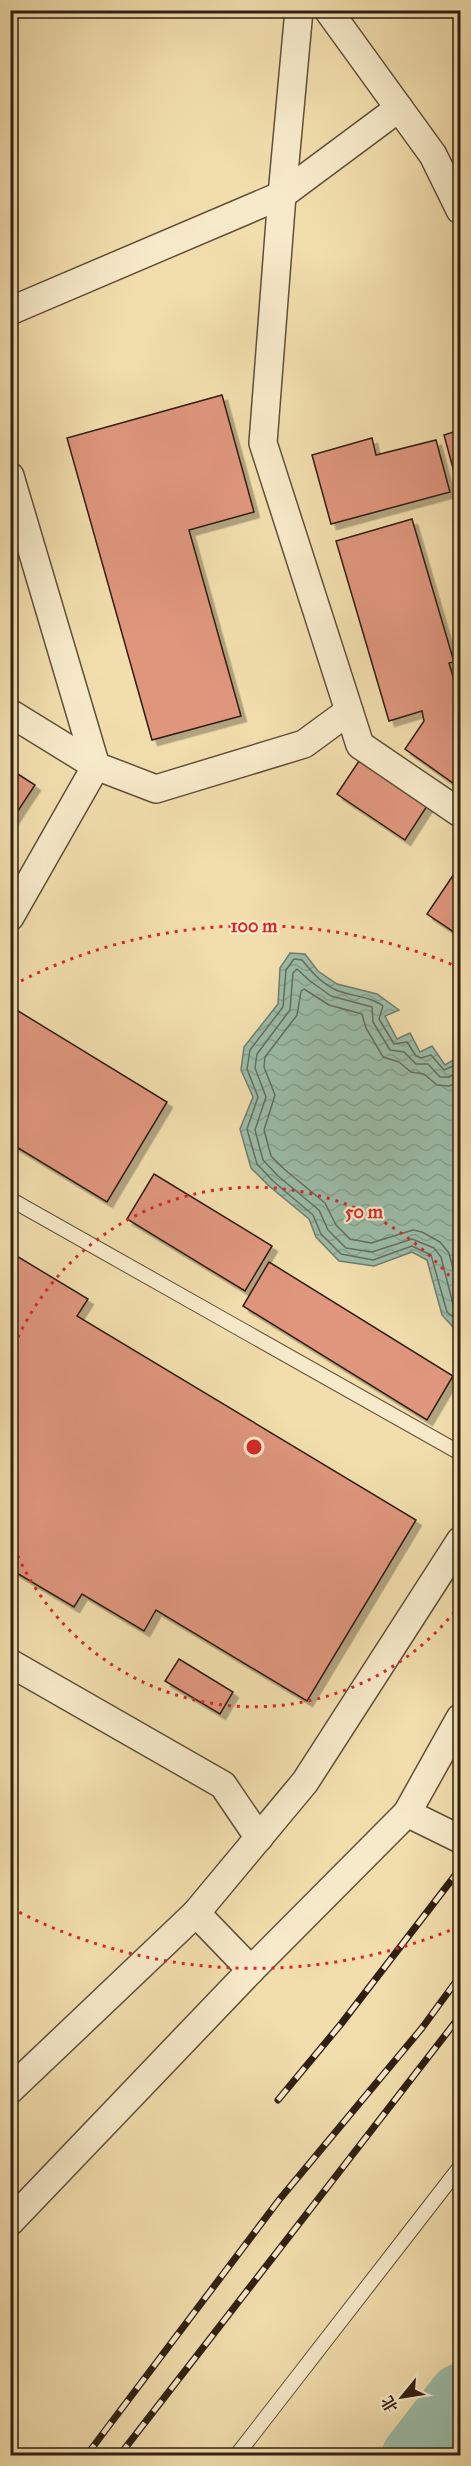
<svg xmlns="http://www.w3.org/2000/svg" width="471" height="2466" font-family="'IM FELL Great Primer','Noto Serif SC',serif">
<defs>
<pattern id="water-waves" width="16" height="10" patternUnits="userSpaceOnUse" patternTransform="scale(1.5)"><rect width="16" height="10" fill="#9bbca8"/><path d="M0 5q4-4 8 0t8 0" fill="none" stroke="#86a190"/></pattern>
<filter id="shadow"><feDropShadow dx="5.5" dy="5.5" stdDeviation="0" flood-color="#0004"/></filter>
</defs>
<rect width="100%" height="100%" fill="#f2dead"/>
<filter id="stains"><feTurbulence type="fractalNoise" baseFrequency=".00333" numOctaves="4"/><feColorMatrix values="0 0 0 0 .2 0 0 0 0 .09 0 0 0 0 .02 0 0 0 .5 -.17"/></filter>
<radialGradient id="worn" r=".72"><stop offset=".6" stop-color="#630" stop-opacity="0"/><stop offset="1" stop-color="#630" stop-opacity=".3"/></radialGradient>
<polygon fill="url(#water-waves)" stroke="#707d6d" stroke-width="1.5" points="290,953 305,954 318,971 337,984 377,994 399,1010 385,1016 397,1039 410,1033 420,1052 432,1046 445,1065 460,1056 460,1330 453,1327 442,1315 427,1260 412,1252 374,1266 339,1261 316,1237 309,1219 269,1186 251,1168 240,1129 253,1097 241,1070 244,1047 278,1004 280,968"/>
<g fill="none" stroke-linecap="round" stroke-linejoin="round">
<g stroke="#666e5e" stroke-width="1.5">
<path d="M460 1063 444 1070 431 1055 421 1058 416 1056 407 1042 394 1044 379 1019 383 1006C368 995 350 997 334 989 320 982 311 971 302 960L294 959 286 970 283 1007 250 1050 247 1069 258 1097 247 1129 257 1164 273 1181 313 1215 321 1234 341 1254 373 1260 412 1246 431 1255 447 1312 460 1323"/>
<polyline points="460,1071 449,1077 440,1077 428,1064 416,1064 404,1052 390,1050 373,1022 372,1007 331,996 310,981 297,969 293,973 290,1010 257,1054 255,1068 266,1097 255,1130 263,1160 278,1176 319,1210 328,1230 346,1248 372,1252 412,1239 434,1248 441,1257 454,1308 460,1315"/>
<polyline points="460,1082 449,1086 437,1085 424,1074 411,1072 399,1062 383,1057 366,1028 362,1014 329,1005 304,989 301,991 297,1015 265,1057 264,1067 275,1095 264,1130 271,1156 284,1169 325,1203 336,1225 350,1239 371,1243 413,1230 422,1232 440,1242 449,1253 460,1296"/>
</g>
<polyline stroke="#9bbca8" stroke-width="63" points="413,2456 460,2395"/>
</g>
<g fill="#df967d" stroke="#301f14" stroke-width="1.5" filter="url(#shadow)">
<polygon points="222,395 254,512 189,530 241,716 152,740 67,438"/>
<polygon points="460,430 460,482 457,483 444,435"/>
<polygon points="372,438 376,455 436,440 450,492 331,524 312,455"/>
<polygon points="412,519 454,662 449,663 460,701 460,788 405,749 424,721 422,711 389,721 336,541"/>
<polygon points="359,761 427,806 405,840 337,794"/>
<polygon points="10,769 35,785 10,823"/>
<polygon points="458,868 460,870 460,936 427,914"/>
<polygon points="10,1006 167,1102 107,1202 10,1143"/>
<polygon points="154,1174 272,1246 245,1291 127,1219"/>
<polygon points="10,1252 88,1299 77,1316 416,1520 307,1701 156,1610 144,1631 82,1594 74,1607 10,1569"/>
<polygon points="269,1262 453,1376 427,1420 243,1306"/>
<polygon points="179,1659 233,1692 220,1714 165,1681"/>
</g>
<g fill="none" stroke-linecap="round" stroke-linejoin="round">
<defs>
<g id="service">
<polyline points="10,1199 460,1453"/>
<polyline points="236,2456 460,2167"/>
</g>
<g id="minor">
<polyline points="299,10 282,195 263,443 360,745 460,813"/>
<polyline points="328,10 433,155 460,210"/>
<polyline points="10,311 282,195 399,108"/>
<polyline points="10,476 96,766 156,789 304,744 349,711"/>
<polyline points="10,713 96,766 10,917"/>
<polyline points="10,1663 223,1785 259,1838"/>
<polyline points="407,1813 460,1839"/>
<polyline points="196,1913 251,1970"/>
<polyline points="10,2090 196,1913 305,1782 460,1541"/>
<polyline points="10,2222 251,1970 407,1813 460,1718"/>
</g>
</defs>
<use href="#service" stroke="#604f3a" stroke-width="16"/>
<use href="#minor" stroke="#604f3a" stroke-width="30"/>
<use href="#service" stroke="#f7eaca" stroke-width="14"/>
<use href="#minor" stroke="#f7eaca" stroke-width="27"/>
<defs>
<g id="rail">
<polyline points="278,2100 341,2024 460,1869"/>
<polyline points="86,2456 279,2200 422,2028 460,1976"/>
<polyline points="119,2456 460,2016"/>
</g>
</defs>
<use href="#rail" stroke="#301f14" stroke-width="7"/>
<use href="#rail" stroke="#f7eaca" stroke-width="4.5" stroke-dasharray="14" stroke-linecap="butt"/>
</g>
<g fill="none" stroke="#d62828" stroke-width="3" stroke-dasharray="3 6">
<path d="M460 1605A260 260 0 0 1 11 1540M11 1354A260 260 0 0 1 460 1289"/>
<path d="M458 1927A521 521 0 0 1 13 1909M13 985A521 521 0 0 1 458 967"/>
</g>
<circle cx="254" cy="1447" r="9" fill="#d62828" stroke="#f7eaca" stroke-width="3"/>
<g font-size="18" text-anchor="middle" font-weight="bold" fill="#d62828" stroke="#f7eaca" stroke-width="4.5" stroke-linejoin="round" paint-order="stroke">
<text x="254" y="932">100 m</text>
<text x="364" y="1218">50 m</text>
</g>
<rect width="471" height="2466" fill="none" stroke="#f2dead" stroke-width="36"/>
<rect x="12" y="12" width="447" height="2442" fill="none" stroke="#301f14" stroke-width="3"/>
<rect x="18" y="18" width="435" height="2430" fill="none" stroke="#301f14" stroke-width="1.5"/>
<g transform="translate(402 2397) rotate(240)" stroke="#f7eaca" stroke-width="4.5" paint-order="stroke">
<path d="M0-4.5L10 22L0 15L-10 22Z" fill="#301f14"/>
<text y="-9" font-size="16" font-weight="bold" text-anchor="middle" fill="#301f14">北</text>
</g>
<rect width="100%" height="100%" filter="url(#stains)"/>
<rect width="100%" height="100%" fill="url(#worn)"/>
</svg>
